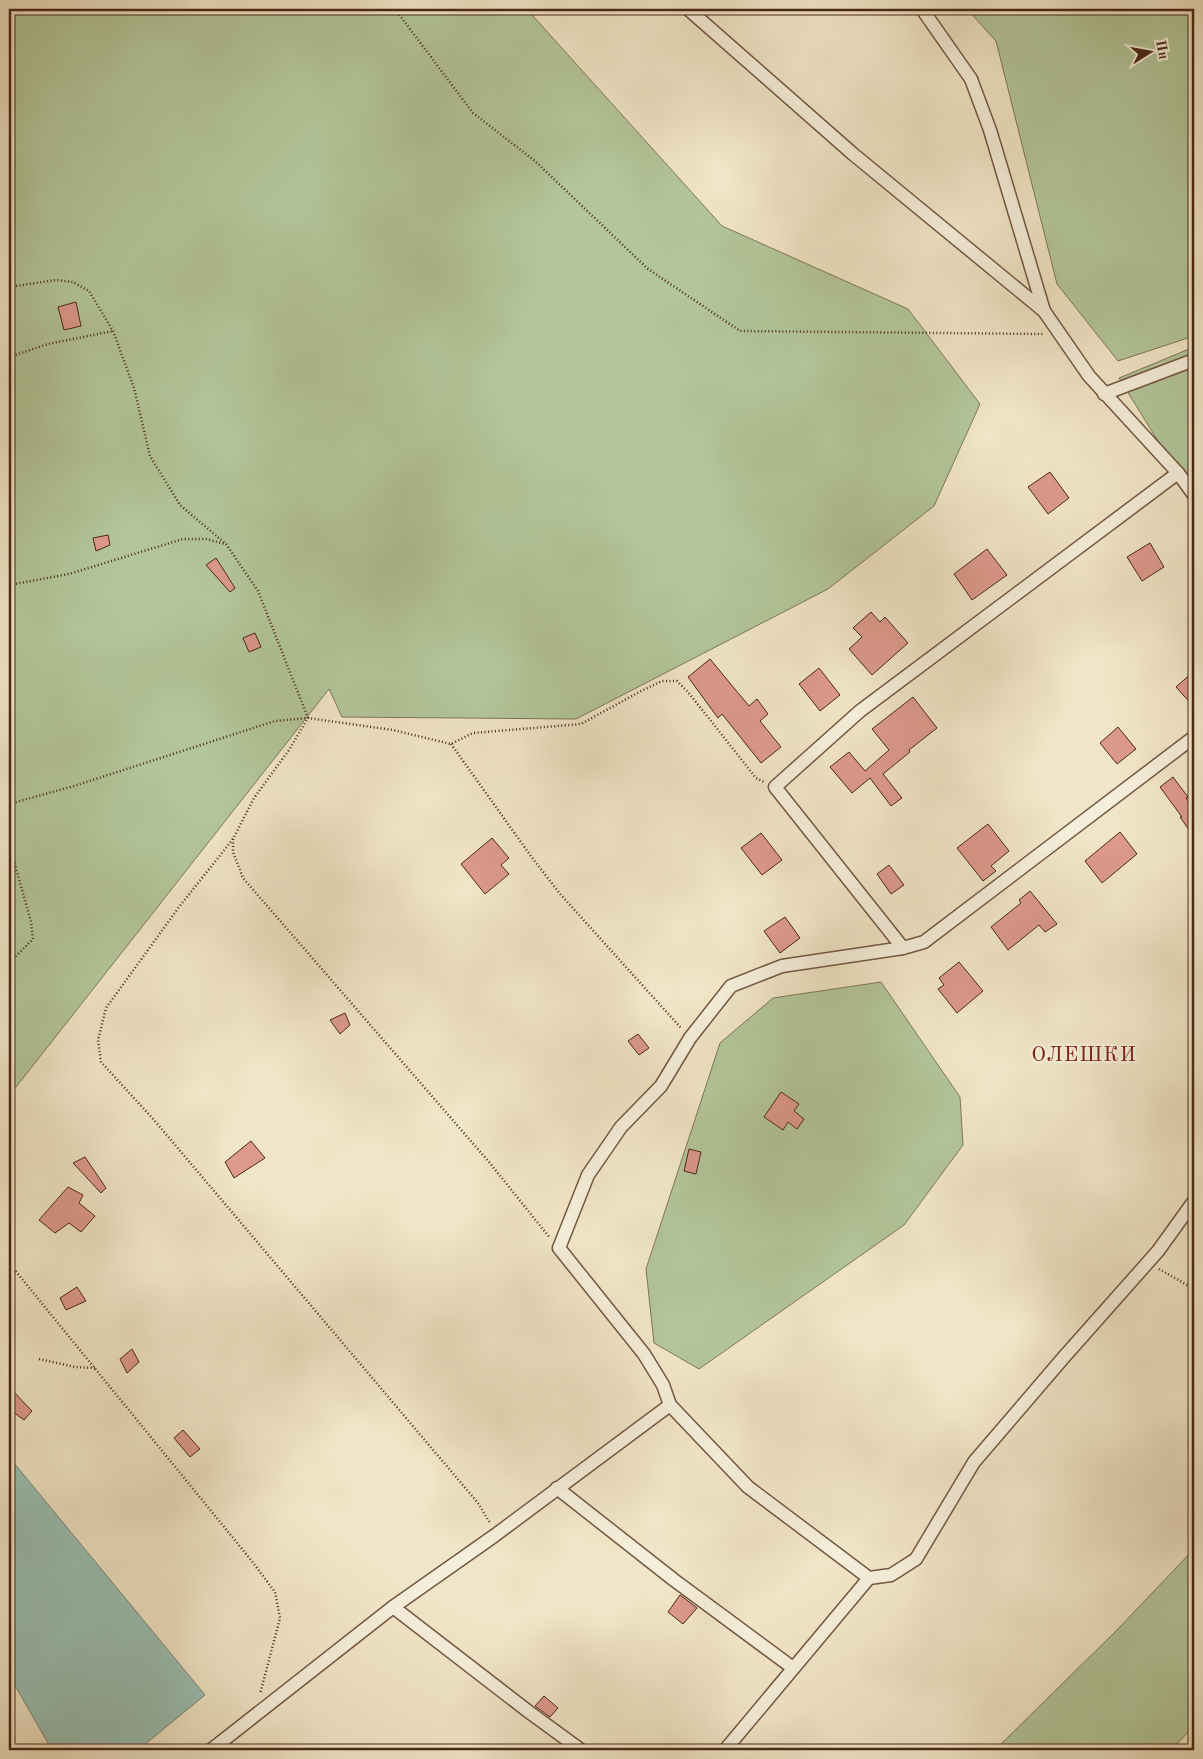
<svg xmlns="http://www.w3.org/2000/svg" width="1203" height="1759" font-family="'Old Standard TT',serif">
<rect width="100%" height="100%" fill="#f0e5c6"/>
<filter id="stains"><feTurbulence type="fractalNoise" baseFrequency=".004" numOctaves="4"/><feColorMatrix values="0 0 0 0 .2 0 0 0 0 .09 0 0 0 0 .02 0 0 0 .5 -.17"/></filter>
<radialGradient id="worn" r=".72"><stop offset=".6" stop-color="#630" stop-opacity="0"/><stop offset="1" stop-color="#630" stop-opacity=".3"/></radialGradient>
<g fill="#b3c69a" stroke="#7e7758">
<polygon points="9,9 534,9 533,16 722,226 908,309 980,404 934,506 828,589 576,719 342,717 329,689 9,1096"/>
<polygon points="967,9 1194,9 1194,336 1118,361 1057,284 996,41"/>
<polygon points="1194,347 1194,499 1119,378"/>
<polygon points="881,982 960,1097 963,1145 904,1225 699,1369 654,1343 646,1269 720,1043 773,998"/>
<polygon points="1194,1549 1194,1726 1171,1750 995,1750 1117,1630"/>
</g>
<polygon fill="#9abfb2" stroke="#7a8374" points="9,1457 205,1695 138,1750 52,1750 9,1675"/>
<g fill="#dc998c" stroke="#4a2816">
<polygon points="76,302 81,326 64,330 58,307"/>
<polygon points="1050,472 1069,498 1048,514 1028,487"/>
<polygon points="108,535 110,545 96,551 93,538"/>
<polygon points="1150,543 1164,567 1142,581 1127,557"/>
<polygon points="987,549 1007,575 972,600 954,574"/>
<polygon points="216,558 235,588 230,592 206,565"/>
<polygon points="871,612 880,622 885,617 908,643 872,675 849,649 862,637 853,628"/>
<polygon points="255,633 261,647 249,652 243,638"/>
<polygon points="710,659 749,706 757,699 768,714 760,721 781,747 761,763 722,714 718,718 688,677"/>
<polygon points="819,668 840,695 820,711 799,684"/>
<polygon points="1194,671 1194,707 1176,687"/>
<polygon points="913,697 937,728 909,750 910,752 883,774 902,798 891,806 870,778 852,793 830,767 849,752 865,771 889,750 872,729"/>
<polygon points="1118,727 1136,749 1117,764 1100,743"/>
<polygon points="1173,777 1188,797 1186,798 1193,808 1194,808 1194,837 1180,817 1182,817 1160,787"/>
<polygon points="988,824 1009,851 991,866 996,871 983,881 957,848"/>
<polygon points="1120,832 1137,854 1102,883 1085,861"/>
<polygon points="761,833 782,860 762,875 741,848"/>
<polygon points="492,838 509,858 501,865 509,874 485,894 461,864"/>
<polygon points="889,865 904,885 891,894 877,874"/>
<polygon points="1030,891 1057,924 1045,932 1039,925 1008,950 991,927 1021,903 1019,900"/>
<polygon points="785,917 800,938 780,953 764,931"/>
<polygon points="959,962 983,991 957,1013 938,989 944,985 939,978"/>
<polygon points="345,1013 350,1025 340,1034 330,1020"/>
<polygon points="638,1034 649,1048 639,1055 628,1041"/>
<polygon points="781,1092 799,1104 794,1111 804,1119 797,1129 788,1122 783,1130 764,1117"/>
<polygon points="251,1141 265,1158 234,1178 225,1162"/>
<polygon points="689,1149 701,1152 696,1174 684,1171"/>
<polygon points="85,1157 106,1188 101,1193 73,1163"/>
<polygon points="68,1187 83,1195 79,1203 95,1216 81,1232 69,1223 55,1233 39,1220"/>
<polygon points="77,1287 86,1301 66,1310 60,1298"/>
<polygon points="132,1349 139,1362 127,1373 120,1359"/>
<polygon points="9,1387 32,1411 24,1420 9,1409"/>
<polygon points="183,1430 200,1449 190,1457 174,1438"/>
<polygon points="680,1595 697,1608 683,1624 668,1612"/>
<polygon points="544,1696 558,1708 550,1717 535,1706"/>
</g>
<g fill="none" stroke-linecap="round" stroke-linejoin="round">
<defs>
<g id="street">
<polyline points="688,9 853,154 1044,311 1089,376 1178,473 1194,495"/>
<polyline points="922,9 971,79 990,130 1044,311"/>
<polyline points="1104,394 1194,360"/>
<polyline points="1194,737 924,942 903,948 782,966 731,986 690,1038 661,1086 621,1127 588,1175 559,1248 644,1354 663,1385 670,1405 748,1487 869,1578 891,1575 916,1559 974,1462 1064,1357 1158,1251 1194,1201"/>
<polyline points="903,948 775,787 860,711 1178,473"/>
<polyline points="557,1488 674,1580 793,1668"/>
<polyline points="393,1607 529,1712 581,1750"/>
<polyline points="211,1750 393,1607 494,1536 670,1405"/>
<polyline points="725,1750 869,1578"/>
</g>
</defs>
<use href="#street" stroke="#745742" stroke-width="15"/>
<g stroke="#4a2816" stroke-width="2.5" stroke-dasharray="1 2.5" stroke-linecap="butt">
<polyline points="395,9 473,113 535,161 648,269 740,331 1043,334"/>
<polyline points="9,287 56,280 73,282 89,291 113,331 134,388 150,456 180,505 226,544 258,591 308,718 289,750 254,798 233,839 233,852 243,878 489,1162 550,1238"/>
<polyline points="9,357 48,344 113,331"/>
<polyline points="9,585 69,574 183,539 206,539 225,544"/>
<polyline points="451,744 533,859 561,895 681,1028"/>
<polyline points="9,804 74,786 275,721 308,718 393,730 451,744 473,733 581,724 641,691 662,681 677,681 688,692 756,778 764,782"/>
<polyline points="233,839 179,907 106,1008 98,1040 101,1062 154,1120 478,1503 490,1523"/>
<polyline points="9,843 31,922 33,939 14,958 9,961"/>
<polyline points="9,1263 251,1560 275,1592 280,1618 260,1694"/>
<polyline points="1159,1269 1194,1289"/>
<polyline points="39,1359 75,1367 95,1368"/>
</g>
<use href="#street" stroke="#f5eeda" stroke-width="12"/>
</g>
<g text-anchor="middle" stroke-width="4.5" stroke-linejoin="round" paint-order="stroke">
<g font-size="21" letter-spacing="1" fill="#7a1f14" stroke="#f5eeda">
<text x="1084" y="1061">ОЛЕШКИ</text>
</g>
</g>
<rect width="1203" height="1759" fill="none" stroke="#f0e5c6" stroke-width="30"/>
<rect x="10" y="10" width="1183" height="1739" fill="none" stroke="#4a2816" stroke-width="2.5"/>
<rect x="15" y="15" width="1173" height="1729" fill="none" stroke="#4a2816"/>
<g transform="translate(1150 52) rotate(79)" stroke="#f5eeda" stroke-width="4" paint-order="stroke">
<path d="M0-4L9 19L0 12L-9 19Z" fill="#4a2816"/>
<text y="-8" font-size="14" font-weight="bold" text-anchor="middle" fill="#4a2816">Пн</text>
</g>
<rect width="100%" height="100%" filter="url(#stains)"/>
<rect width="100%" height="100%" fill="url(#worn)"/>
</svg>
